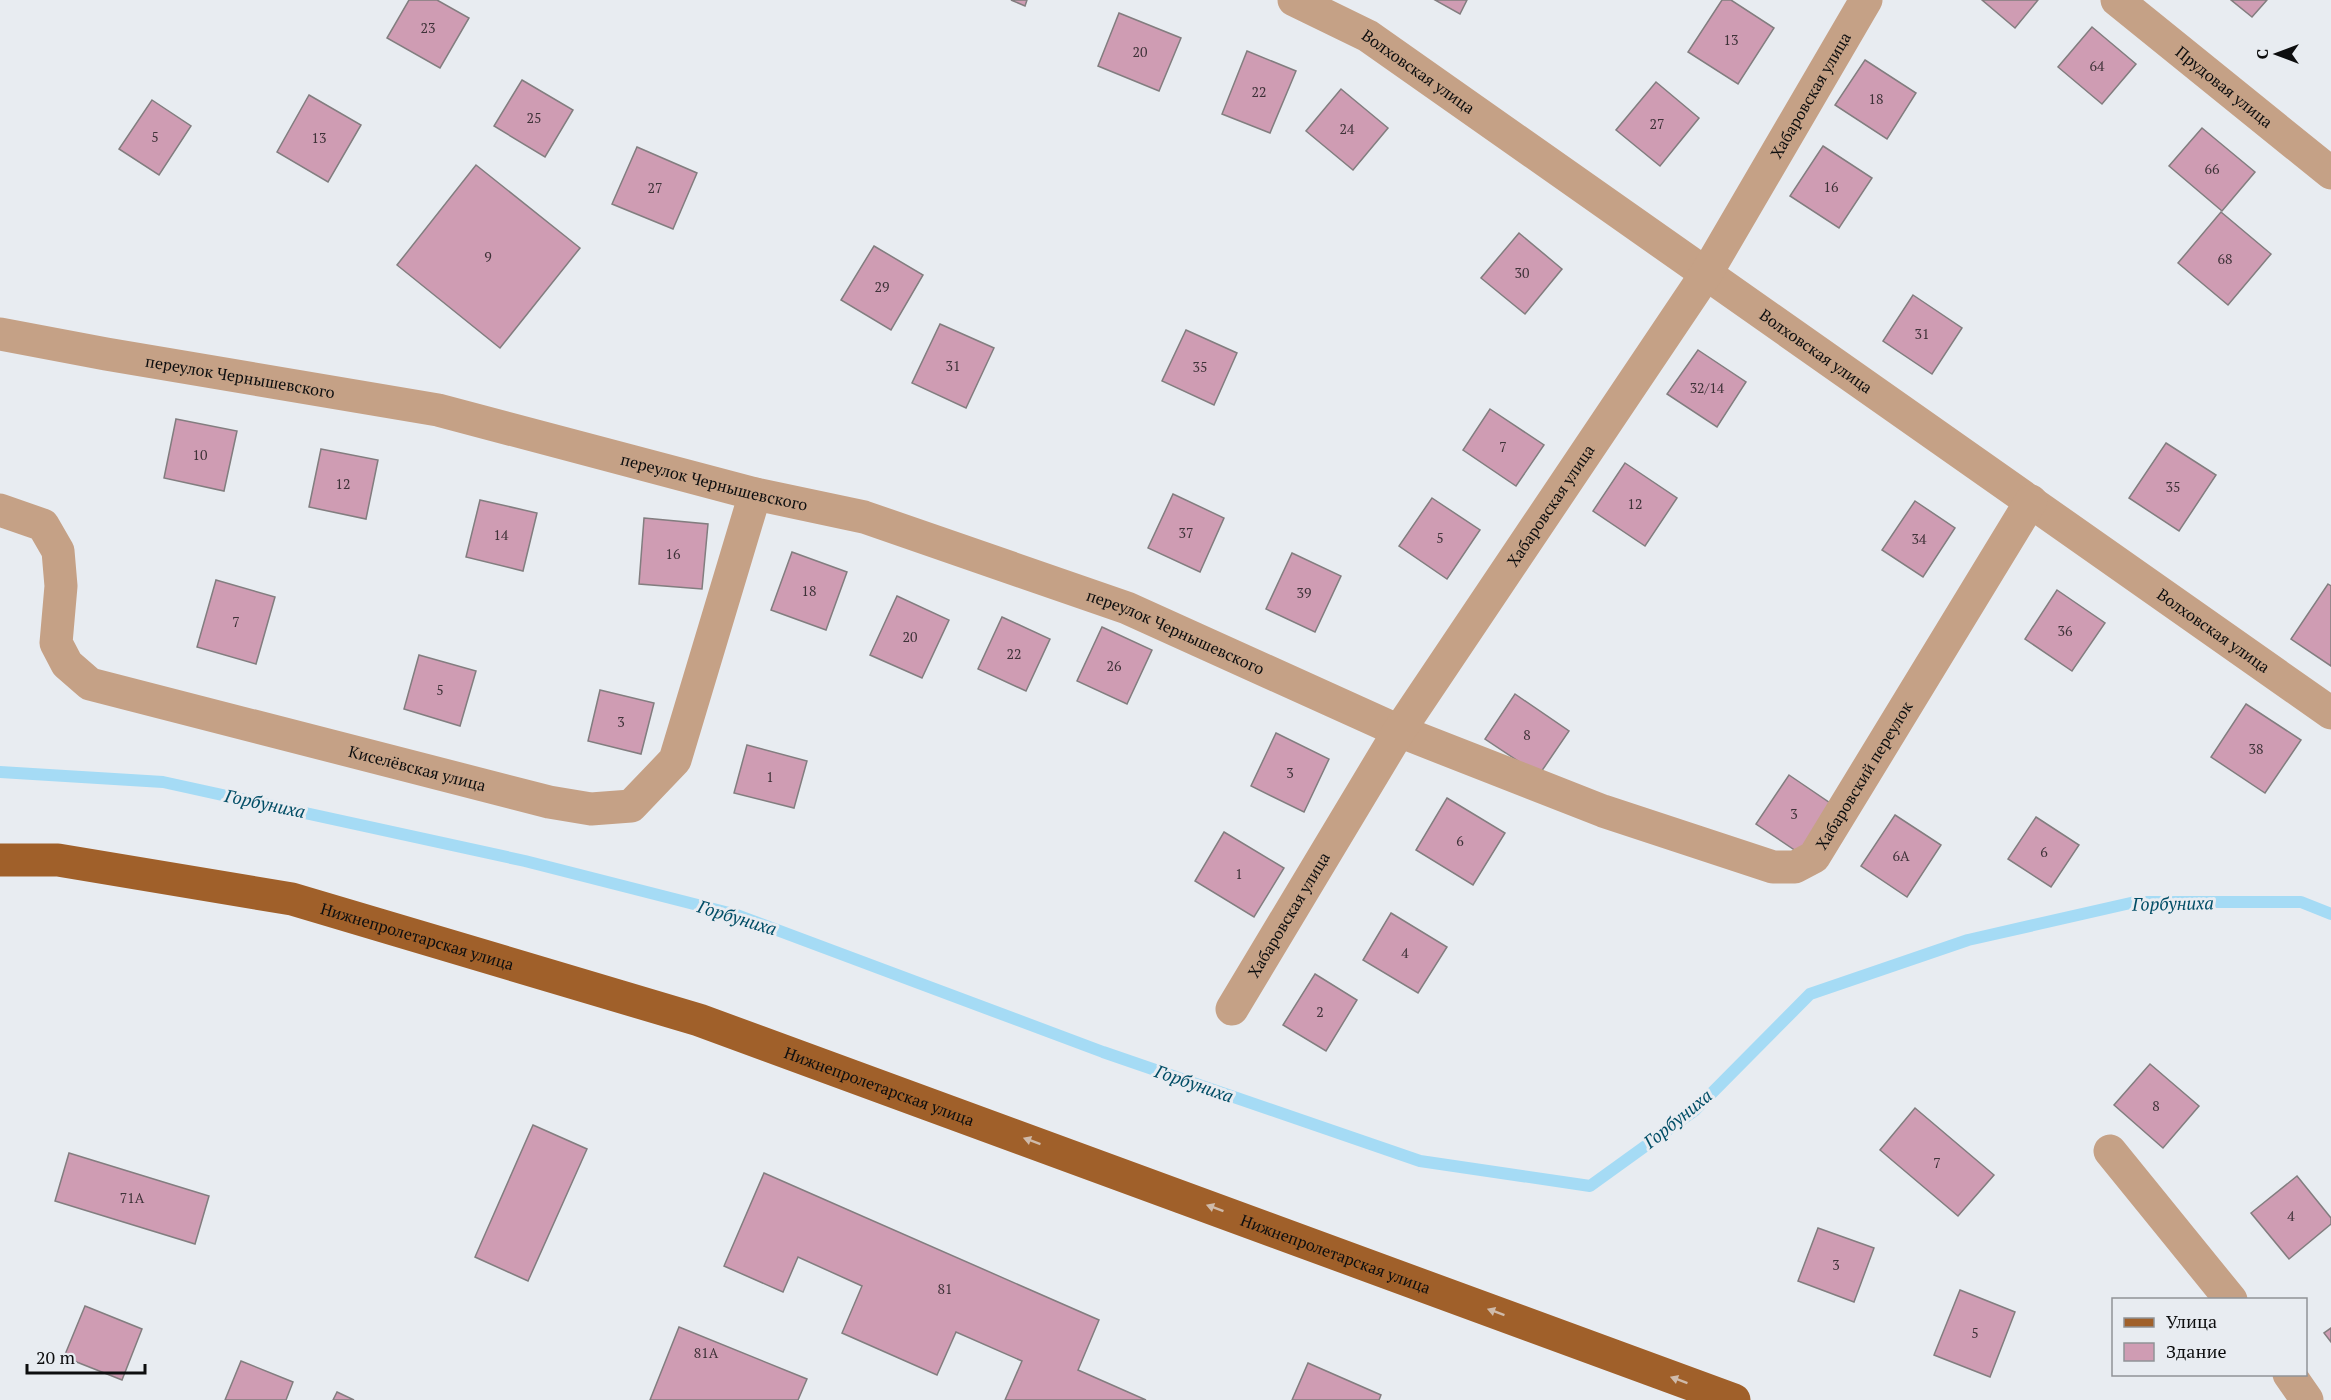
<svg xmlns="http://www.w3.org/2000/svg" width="2331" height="1400" font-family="'PT Serif',serif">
<rect width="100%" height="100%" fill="#e8ecf1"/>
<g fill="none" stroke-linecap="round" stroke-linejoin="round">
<polyline stroke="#a5dbf5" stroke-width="12" points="0,772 163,782 525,861 737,915 1103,1052 1420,1161 1590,1186 1694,1111 1810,994 1968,940 2135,902 2301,902 2331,914"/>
</g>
<g fill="#cf9cb3" stroke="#827d7f" stroke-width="1.5">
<polygon points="409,0 437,0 469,18 440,68 387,38"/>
<polygon points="1011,0 1027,0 1025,6"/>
<polygon points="1435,0 1467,0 1460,14"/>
<polygon points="1722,0 1731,0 1774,28 1738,84 1688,52"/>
<polygon points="1982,0 2038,0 2015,28"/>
<polygon points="2231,0 2267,0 2252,17"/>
<polygon points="1119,13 1181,38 1159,91 1098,66"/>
<polygon points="2092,27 2136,64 2102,104 2058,67"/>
<polygon points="1247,51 1296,71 1270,133 1222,114"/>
<polygon points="1865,60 1916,93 1887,139 1835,105"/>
<polygon points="522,80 573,110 545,157 494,126"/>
<polygon points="1656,82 1699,118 1660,166 1616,130"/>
<polygon points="1341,89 1388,128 1353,170 1306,131"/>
<polygon points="309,95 361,125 328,182 277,152"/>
<polygon points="152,100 191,126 159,175 119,149"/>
<polygon points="2202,128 2255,172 2222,211 2169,166"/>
<polygon points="1823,146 1872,178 1839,228 1790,196"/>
<polygon points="637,147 697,173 673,229 612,204"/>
<polygon points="476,165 580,248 500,348 397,265"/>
<polygon points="2221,212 2271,254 2228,305 2178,263"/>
<polygon points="1519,233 1562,269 1525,314 1481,278"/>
<polygon points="874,246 923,275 891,330 841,300"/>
<polygon points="1913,295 1962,328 1932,374 1883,341"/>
<polygon points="940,324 994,348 966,408 912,383"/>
<polygon points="1186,330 1237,353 1214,405 1162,381"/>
<polygon points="1698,350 1746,382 1717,427 1667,394"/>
<polygon points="1490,409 1544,445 1516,486 1463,450"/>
<polygon points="176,419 237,431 224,491 164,478"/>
<polygon points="2166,443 2216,475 2179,531 2129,498"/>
<polygon points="321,449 378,460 366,519 309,507"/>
<polygon points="1625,463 1677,498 1645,546 1593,511"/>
<polygon points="1173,494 1224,518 1200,572 1148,548"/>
<polygon points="1432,498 1480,530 1447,579 1399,546"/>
<polygon points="480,500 537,513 523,571 466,557"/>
<polygon points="1915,501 1955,528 1923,577 1882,550"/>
<polygon points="644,518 708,524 702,589 639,584"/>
<polygon points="792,552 847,572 826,630 771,610"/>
<polygon points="1292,553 1341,576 1315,632 1266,609"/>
<polygon points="216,580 275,597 256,664 197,647"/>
<polygon points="2328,584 2331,586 2331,666 2291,639"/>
<polygon points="2057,590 2105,623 2072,671 2025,639"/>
<polygon points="897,596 949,620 922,678 870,655"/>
<polygon points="1002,617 1050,639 1026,691 978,669"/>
<polygon points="1102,627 1152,650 1127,704 1077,681"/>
<polygon points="419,655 476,671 460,726 404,709"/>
<polygon points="600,690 654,703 641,754 588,741"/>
<polygon points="1515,694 1569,731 1539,775 1485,739"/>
<polygon points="2246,704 2301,740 2265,793 2211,757"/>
<polygon points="1276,733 1329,759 1304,812 1251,786"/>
<polygon points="747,745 807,761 794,808 734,793"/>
<polygon points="1789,775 1833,805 1799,853 1756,824"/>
<polygon points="1447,798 1505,833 1473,885 1416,850"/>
<polygon points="1895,815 1941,845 1907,897 1861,866"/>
<polygon points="2036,817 2079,845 2051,887 2008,859"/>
<polygon points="1224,832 1284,868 1254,917 1195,881"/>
<polygon points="1391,913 1447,947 1418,993 1363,960"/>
<polygon points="1315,974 1357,1000 1326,1051 1283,1025"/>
<polygon points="2150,1064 2199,1106 2163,1148 2114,1105"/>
<polygon points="1915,1108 1994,1175 1958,1216 1880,1150"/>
<polygon points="533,1125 587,1149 528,1281 475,1257"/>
<polygon points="69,1153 209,1196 195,1244 55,1201"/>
<polygon points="764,1173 1099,1320 1078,1370 1146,1400 1005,1400 1022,1361 956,1332 937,1375 842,1333 862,1286 798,1257 783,1292 724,1266"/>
<polygon points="2297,1176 2331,1218 2331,1224 2289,1259 2251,1213"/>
<polygon points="1818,1228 1874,1248 1854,1302 1798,1281"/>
<polygon points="1960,1290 2015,1312 1990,1377 1934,1355"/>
<polygon points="85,1306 142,1329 122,1380 64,1357"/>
<polygon points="679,1327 807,1379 798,1400 650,1400"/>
<polygon points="2331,1328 2331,1342 2324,1333"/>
<polygon points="241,1361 293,1382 286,1400 225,1400"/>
<polygon points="1308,1363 1381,1395 1379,1400 1292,1400"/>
<polygon points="337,1392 354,1400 333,1400"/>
</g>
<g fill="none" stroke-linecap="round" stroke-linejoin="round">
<g stroke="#c5a186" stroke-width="33">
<path id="s1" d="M1294 0 1368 36 2331 713"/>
<path id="s2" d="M2117 0 2331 173"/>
<path id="s3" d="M0 334 106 354 438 410 755 494 864 517 1127 608 1399 731 1603 811 1773 867H1795L1814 857 2031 501"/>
<path id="s4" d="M0 510 43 525 58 551 61 586 56 643 67 664 90 684 549 802 591 809 631 806 675 760 755 494"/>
<path id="s5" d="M1232 1009 1399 731 1706 274 1866 0"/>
<polyline points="2110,1151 2231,1300"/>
<polyline points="2289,1374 2307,1400"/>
</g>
<path stroke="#a0602a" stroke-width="33" id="s6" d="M0 860H58L292 899 699 1020 1734 1400"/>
</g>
<defs><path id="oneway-solid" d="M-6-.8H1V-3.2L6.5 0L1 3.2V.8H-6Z" transform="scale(1.5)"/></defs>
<g fill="#cfbbab">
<use href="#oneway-solid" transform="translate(1032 1141) rotate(-160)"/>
<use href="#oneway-solid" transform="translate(1215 1208) rotate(-160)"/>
<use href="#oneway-solid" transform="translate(1496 1312) rotate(-160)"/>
<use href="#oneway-solid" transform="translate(1679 1380) rotate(-160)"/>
</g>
<g text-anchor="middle" stroke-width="6" stroke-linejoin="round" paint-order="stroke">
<g font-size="14" fill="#3e3238">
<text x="428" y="33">23</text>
<text x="1731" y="45">13</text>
<text x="1140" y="57">20</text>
<text x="2097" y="71">64</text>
<text x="1259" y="97">22</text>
<text x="1876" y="104">18</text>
<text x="534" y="123">25</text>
<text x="1657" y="129">27</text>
<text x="1347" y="134">24</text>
<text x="155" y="142">5</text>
<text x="319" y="143">13</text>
<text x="2212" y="174">66</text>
<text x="1831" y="192">16</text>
<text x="655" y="193">27</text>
<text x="488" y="262">9</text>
<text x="2225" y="264">68</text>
<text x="1522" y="278">30</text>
<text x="882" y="292">29</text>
<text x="1922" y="339">31</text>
<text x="953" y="371">31</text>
<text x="1200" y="372">35</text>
<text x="1707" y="393">32/14</text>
<text x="1503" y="452">7</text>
<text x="200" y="460">10</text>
<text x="343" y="489">12</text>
<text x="2173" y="492">35</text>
<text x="1635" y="509">12</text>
<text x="1186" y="538">37</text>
<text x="501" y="540">14</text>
<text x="1440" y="543">5</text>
<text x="1919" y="544">34</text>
<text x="673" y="559">16</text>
<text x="809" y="596">18</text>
<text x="1304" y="598">39</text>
<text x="236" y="627">7</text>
<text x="2065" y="636">36</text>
<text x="910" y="642">20</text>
<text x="1014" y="659">22</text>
<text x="1114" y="671">26</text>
<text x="440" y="695">5</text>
<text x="621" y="727">3</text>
<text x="1527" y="740">8</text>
<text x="2256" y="754">38</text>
<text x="1290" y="778">3</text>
<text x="770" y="782">1</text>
<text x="1794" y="819">3</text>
<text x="1460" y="846">6</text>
<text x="2044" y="857">6</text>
<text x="1901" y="861">6А</text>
<text x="1239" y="879">1</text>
<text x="1405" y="958">4</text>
<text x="1320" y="1017">2</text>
<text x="2156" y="1111">8</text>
<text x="1937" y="1168">7</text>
<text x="132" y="1203">71А</text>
<text x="2291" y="1221">4</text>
<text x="1836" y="1270">3</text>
<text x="945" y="1294">81</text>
<text x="1975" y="1338">5</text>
<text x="706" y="1358">81А</text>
</g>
<g font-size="16" fill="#0d0e0f" stroke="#e8ecf1">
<text dy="6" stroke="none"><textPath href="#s1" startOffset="144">Волховская улица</textPath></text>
<text dy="6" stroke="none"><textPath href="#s2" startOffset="138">Прудовая улица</textPath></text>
<text dy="6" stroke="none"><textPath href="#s5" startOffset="1082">Хабаровская улица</textPath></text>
<text dy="6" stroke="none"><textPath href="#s1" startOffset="630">Волховская улица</textPath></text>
<text dy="6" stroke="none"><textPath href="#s3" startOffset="244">переулок Чернышевского</textPath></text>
<text dy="6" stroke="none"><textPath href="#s3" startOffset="730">переулок Чернышевского</textPath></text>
<text dy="6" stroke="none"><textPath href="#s5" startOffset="596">Хабаровская улица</textPath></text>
<text dy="6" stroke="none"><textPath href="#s1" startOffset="1116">Волховская улица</textPath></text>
<text dy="6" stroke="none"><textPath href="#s3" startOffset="1216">переулок Чернышевского</textPath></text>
<text dy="6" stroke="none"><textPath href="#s4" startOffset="560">Киселёвская улица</textPath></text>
<text dy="6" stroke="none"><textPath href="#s3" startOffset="1998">Хабаровский переулок</textPath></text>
<text dy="6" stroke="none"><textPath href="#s5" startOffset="110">Хабаровская улица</textPath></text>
<text dy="6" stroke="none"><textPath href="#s6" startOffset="426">Нижнепролетарская улица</textPath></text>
<text dy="6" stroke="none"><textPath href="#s6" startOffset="912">Нижнепролетарская улица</textPath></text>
<text dy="6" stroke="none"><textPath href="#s6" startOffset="1398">Нижнепролетарская улица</textPath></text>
</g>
<g font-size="18" font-style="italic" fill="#014d66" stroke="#e8ecf1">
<text transform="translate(265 804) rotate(12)" y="6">Горбуниха</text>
<text transform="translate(2173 904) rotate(-1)" y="6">Горбуниха</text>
<text transform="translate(737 918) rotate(17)" y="6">Горбуниха</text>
<text transform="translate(1194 1084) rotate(19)" y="6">Горбуниха</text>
<text transform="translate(1678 1119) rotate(-39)" y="6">Горбуниха</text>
</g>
</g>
<rect x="2112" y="1298" width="195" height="78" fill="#e8ecf1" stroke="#909397" stroke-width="1.5"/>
<rect x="2124" y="1318" width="30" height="9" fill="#a0602a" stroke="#909397" stroke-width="1.5"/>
<text x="2166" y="1328" font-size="18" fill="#0d0e0f">Улица</text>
<rect x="2124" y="1343" width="30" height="18" fill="#cf9cb3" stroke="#909397" stroke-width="1.5"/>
<text x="2166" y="1358" font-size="18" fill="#0d0e0f">Здание</text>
<g transform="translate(2277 54) rotate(270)" stroke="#e8ecf1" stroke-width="4.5" paint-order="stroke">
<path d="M0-4.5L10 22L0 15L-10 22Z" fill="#0d0e0f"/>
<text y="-9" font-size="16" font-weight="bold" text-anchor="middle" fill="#0d0e0f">С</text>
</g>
<path d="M27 1364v9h118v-9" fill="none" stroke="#0d0e0f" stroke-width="3"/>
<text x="36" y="1364" font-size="18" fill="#0d0e0f" stroke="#e8ecf1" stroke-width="4.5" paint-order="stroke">20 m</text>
</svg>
